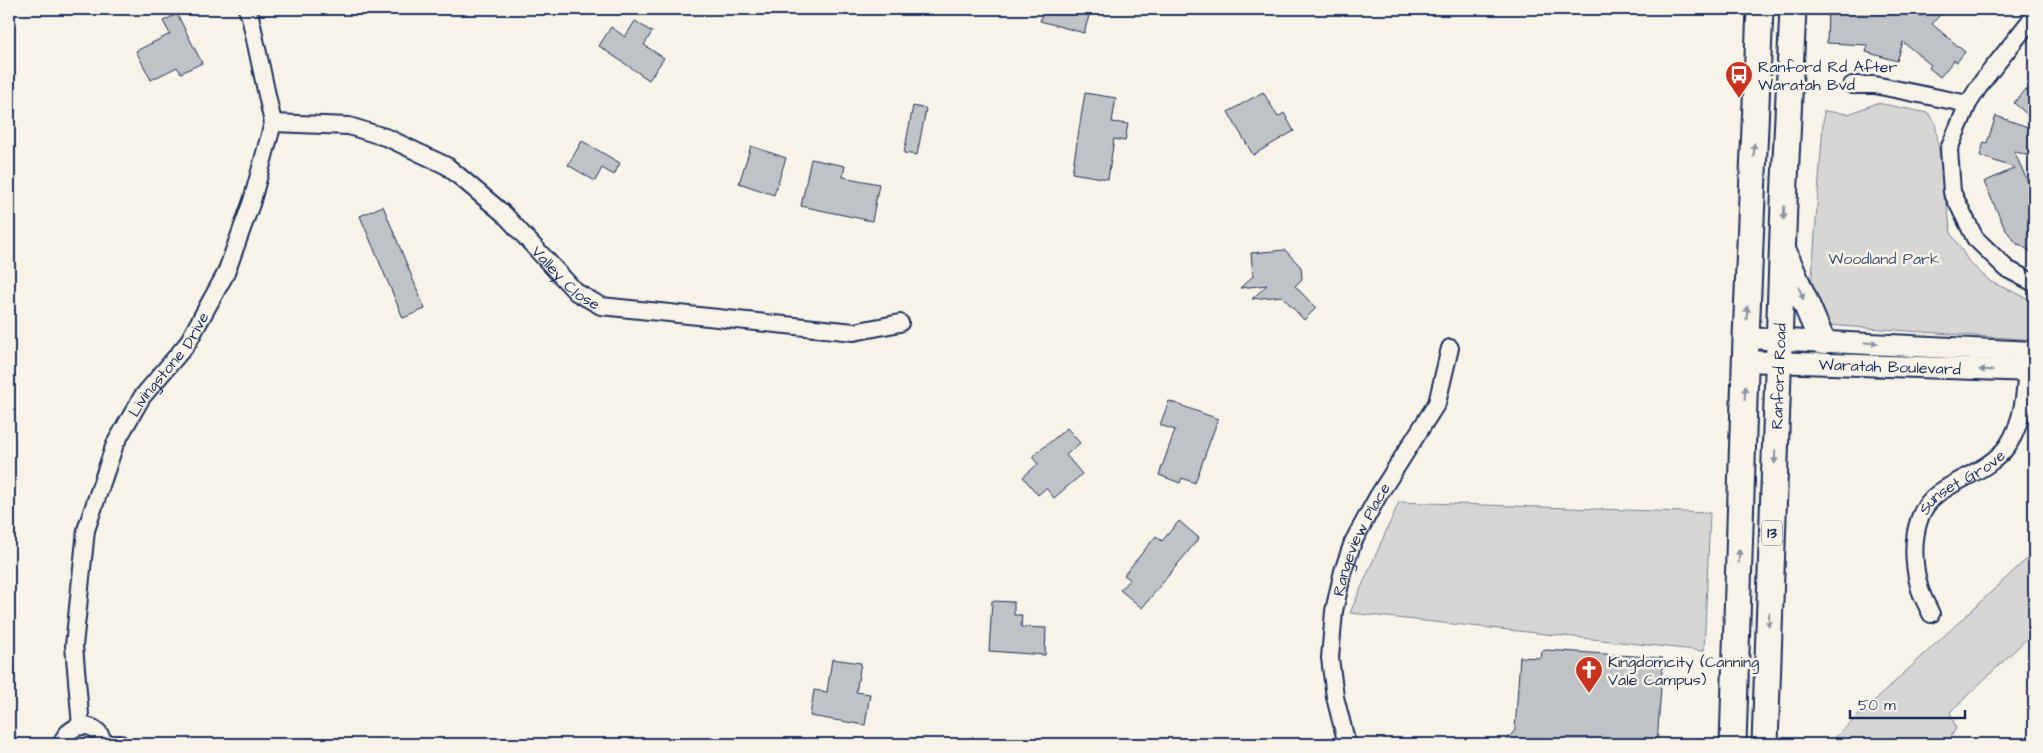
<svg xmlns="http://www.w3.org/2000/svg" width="2043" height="753" font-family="'Architects Daughter',sans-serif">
<rect width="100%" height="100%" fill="#f7f3e8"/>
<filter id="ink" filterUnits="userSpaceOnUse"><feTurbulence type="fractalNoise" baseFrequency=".02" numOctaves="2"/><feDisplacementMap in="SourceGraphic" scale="10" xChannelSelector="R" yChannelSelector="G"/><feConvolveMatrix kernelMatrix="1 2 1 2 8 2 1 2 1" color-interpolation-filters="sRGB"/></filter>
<g filter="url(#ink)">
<g fill="#d7d6d4" stroke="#798299">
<polygon points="1877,103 1928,113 1935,122 1951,233 1969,262 1991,282 2034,301 2034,340 1827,325 1810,303 1824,111 1849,114"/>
<polygon points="1399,502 1710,513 1704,651 1350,613"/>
<polygon points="2034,552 2034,632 1950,712 1956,728 1948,742 1939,738 1934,744 1828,744"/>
</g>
<g fill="#c0c3c5" stroke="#1b2f5e">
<polygon points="1044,9 1091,9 1084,33 1040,21"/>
<polygon points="1828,9 1900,9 1922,16 1928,9 1945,9 1932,24 1965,52 1957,62 1954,60 1940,77 1929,68 1931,65 1903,42 1897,61 1866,52 1868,45 1827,43"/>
<polygon points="177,14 202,63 181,73 177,67 151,80 136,51 170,34 163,21"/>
<polygon points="635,21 652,32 644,45 664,58 649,80 599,46 611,27 625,37"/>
<polygon points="2025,89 2034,97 2034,120 2014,103"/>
<polygon points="1263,92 1278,117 1284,113 1294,131 1253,155 1228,112"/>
<polygon points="1085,93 1116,98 1112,122 1128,124 1125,141 1114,139 1108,179 1072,173"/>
<polygon points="913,106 926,109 917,155 904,153"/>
<polygon points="1996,116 2034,129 2034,158 2014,151 2034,196 2034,254 2019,244 2018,245 2005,229 1984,182 2015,168 1980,156 1984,142 1987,143"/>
<polygon points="582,141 620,163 614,175 602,168 595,181 568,165"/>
<polygon points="751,146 786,158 774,195 739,183"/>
<polygon points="811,159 845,166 843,177 879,184 872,221 801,206"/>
<polygon points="383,206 425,309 403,318 360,216"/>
<polygon points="1285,250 1301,267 1302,279 1295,286 1316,308 1304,320 1282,296 1252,299 1267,285 1240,288 1253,276 1251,253"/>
<polygon points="1169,401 1218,419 1195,483 1182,478 1180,483 1159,475 1175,430 1160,425"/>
<polygon points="1067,428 1080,443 1066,455 1082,474 1054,498 1046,488 1038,495 1023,477 1038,464 1032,457"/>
<polygon points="1179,521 1199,538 1142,608 1120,590 1130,579 1124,575 1156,536 1162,541"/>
<polygon points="992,601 1014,602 1014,615 1022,615 1021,627 1046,628 1045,655 989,651"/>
<polygon points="1547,650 1663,658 1657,744 1504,744 1515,730 1520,657 1541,658 1542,651"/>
<polygon points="832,659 861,663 856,692 870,694 865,725 810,716 814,690 827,692"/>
</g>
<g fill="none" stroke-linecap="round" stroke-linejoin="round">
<defs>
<g id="minor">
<polyline points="2034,16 1982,82 1968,104 1949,149 1952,192 1975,238 2007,269 2034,283"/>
<polyline points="1852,85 1875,85 1968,104"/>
<path id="s1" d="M273 123 349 126 388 138 447 166 504 214 576 292 601 306 854 332 900 323"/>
<path id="s2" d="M1931 614C1927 605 1921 595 1919 586 1911 555 1911 511 1940 492 1962 477 1992 468 2008 445 2024 421 2026 388 2027 360"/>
<path id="s3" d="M81 726 74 646 86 530 115 444 142 397 187 344 226 273 252 201 273 123 250 16 247 9"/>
<path d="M62 744C65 728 87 719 99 733 101 736 103 741 104 744H121"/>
<path id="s4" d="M1347 744 1335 697 1330 658 1334 611 1343 571 1353 542 1378 496 1437 403 1450 348"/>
</g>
<g id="tertiary">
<polyline points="1746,338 2034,352"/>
<path id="s5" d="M1746 361 2034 371"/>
</g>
<g id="primary">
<polyline points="1785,255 1822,341"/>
<polyline points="1733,744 1746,338 1760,9"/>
<path id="s6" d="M1765 744 1784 203 1793 9"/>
</g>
</defs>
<use href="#minor" stroke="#1b2f5e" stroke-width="20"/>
<use href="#tertiary" stroke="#1b2f5e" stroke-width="24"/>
<use href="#primary" stroke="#1b2f5e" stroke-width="29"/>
<use href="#minor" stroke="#f7f3e8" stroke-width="16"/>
<use href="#tertiary" stroke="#f7f3e8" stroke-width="20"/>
<use href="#primary" stroke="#f7f3e8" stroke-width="25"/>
</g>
<defs><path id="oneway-solid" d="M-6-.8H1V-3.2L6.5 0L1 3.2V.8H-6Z" transform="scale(1.25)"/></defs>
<g fill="#8991a3">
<use href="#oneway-solid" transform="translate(1754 150) rotate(-88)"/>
<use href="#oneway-solid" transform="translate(1784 213) rotate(92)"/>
<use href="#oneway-solid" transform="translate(1801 293) rotate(68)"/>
<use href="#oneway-solid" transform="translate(1747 313) rotate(-87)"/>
<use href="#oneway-solid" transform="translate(1871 343) rotate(3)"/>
<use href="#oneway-solid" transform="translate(1986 370) rotate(-178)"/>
<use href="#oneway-solid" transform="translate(1745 393) rotate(-88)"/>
<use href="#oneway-solid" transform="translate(1775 457) rotate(92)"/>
<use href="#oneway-solid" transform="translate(1739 556) rotate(-88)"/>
<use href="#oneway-solid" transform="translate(1769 620) rotate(92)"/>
</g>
</g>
<defs>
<symbol id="bus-pin" viewBox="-11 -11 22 30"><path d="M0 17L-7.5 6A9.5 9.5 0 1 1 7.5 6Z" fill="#c8321e" stroke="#f7f3e8"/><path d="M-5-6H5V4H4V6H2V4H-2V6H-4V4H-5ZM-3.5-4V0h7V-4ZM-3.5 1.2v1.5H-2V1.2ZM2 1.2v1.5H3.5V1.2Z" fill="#fff"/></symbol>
<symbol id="church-pin" viewBox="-11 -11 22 30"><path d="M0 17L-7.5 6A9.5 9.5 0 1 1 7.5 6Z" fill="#c8321e" stroke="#f7f3e8"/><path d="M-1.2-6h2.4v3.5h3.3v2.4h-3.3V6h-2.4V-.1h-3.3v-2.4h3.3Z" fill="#fff"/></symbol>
</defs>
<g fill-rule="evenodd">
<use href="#bus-pin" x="1723" y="59" width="32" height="43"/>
<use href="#church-pin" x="1573" y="654" width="32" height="43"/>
</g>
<g text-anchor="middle" stroke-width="5" stroke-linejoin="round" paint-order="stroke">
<rect fill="#f7f3e8" stroke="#5d6a87" stroke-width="1" x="1762" y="520.5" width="20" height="25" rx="4"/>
<g font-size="15" font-weight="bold" fill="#1b2f5e">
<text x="1772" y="538">13</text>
</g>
<g font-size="16" fill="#1b2f5e" stroke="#f7f3e8" text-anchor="start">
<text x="1758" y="72">Ranford Rd After<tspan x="1758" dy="18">Waratah Bvd</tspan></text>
<text x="1608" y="667">Kingdomcity (Canning<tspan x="1608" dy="18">Vale Campus)</tspan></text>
</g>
<g font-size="16" fill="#415076" stroke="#f7f3e8">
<text x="1884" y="264">Woodland Park</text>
</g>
<g font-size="16" fill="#1b2f5e" stroke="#f7f3e8">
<text dy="6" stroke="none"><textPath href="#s1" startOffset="346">Valley Close</textPath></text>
<text dy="6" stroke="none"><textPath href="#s3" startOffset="384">Livingstone Drive</textPath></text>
<text dy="6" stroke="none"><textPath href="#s5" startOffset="144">Waratah Boulevard</textPath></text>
<text dy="6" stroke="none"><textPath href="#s6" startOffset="368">Ranford Road</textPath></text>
<text dy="6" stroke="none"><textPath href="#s2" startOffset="156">Sunset Grove</textPath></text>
<text dy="6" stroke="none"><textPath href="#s4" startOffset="212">Rangeview Place</textPath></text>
</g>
</g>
<rect width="2043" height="753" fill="none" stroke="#f7f3e8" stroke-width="30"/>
<rect x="15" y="15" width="2013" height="723" fill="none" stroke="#1b2f5e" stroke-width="2" filter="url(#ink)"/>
<path d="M1850 710v8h115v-8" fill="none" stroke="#1b2f5e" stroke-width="2.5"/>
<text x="1858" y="710" font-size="15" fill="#1b2f5e" stroke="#f7f3e8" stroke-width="4" paint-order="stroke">50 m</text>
</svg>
